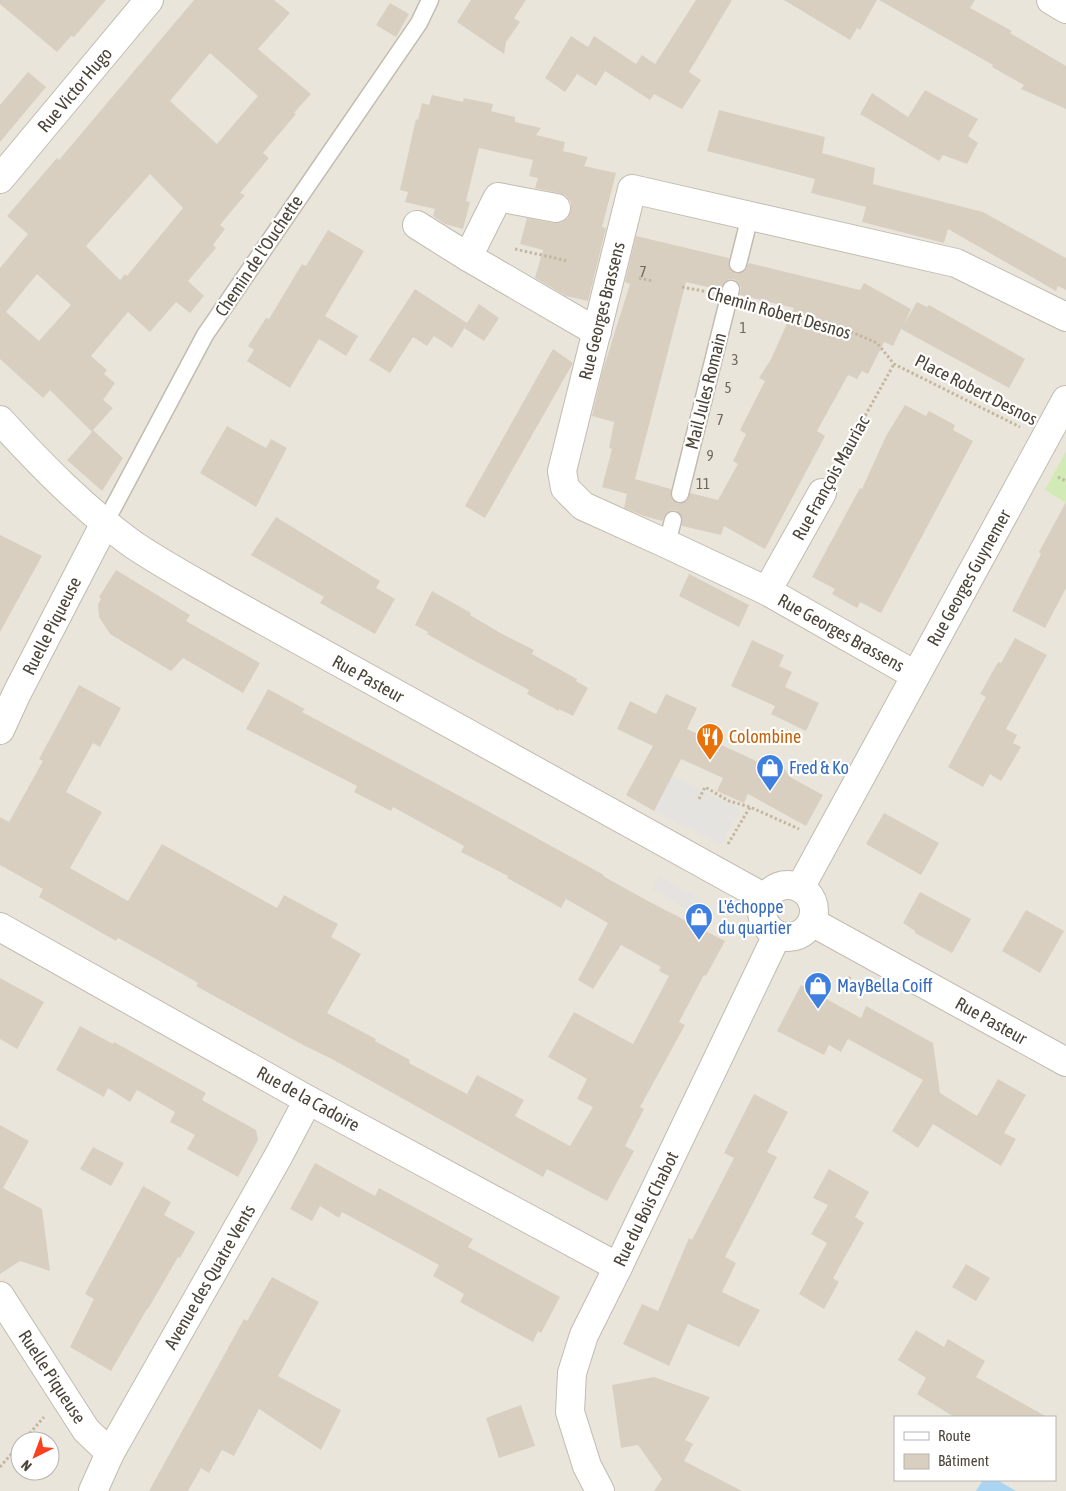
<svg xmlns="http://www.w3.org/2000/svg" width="1066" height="1491" font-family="'Asap Condensed',sans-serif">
<rect width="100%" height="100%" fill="#f6f3ec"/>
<path fill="#eae5da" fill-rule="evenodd" d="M0 0H1066V1491H0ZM895 1417H1055V1480H895ZM20 1441H50V1471H20Z"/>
<polygon fill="#d2eab5" points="1066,451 1066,503 1045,490"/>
<g fill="#e5e3e0">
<polygon points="672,775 740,810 721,845 654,811"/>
<polygon points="659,876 703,901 695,914 652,889"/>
</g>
<polygon fill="#a9d4f2" points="983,1480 997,1480 1016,1491 976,1491"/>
<g fill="#d8cfc1" fill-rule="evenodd">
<polygon points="0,0 106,0 74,37 71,36 57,52 0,4"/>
<path d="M194 0H274L290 13 258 49 311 94 294 113 296 114 263 153 269 158 240 193 245 195 220 225 225 229 213 245 216 248 188 281 204 296 190 313 176 302 150 332 128 312 91 356 107 370 104 374 115 383 103 400 113 408 93 430 123 458 102 491 67 460 92 432 50 390 43 398 0 359V268L28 234 7 216 57 158 59 160ZM210 53 258 96 217 144 170 101ZM150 174 183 208 127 276 125 274 120 280 86 246ZM37 274 71 305 39 341 6 312Z"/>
<polygon points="471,0 526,0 514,18 520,22 506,42 504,54 457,22"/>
<polygon points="696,0 732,0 689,72 701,80 682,109 654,94 650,100 605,71 596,86 577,74 565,92 545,78 571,36 588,47 594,36 636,64 642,55 655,64"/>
<polygon points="784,0 877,0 860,30 857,28 850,40"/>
<polygon points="879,0 975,0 970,8 1012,31 1010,33 1066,66 1066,109 1021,89 1024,85 992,67 993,65"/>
<polygon points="390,3 409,14 396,37 376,25"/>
<polygon points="28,72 46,87 0,142 0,105"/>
<polygon points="925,90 978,119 968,136 978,143 967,164 943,155 939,161 860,114 872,93 908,117"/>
<polygon points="432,95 463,102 464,98 493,104 491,111 515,117 515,122 541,128 536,135 565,142 563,151 588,157 584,166 616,173 602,227 606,228 588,301 566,296 535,278 543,250 520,244 527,218 553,223 561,223 568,218 571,210 571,202 566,196 559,193 535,188 538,178 529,176 533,160 479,148 466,201 470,202 463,229 445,224 433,216 435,209 405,202 408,192 400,190 416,119 418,120 422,103 429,105"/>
<polygon points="719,110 825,137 822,153 875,168 873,184 983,212 1066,258 1066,290 1058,286 1056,291 948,229 944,243 862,222 866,207 811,193 815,179 707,151"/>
<polygon points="328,230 364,251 325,316 358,336 346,356 319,339 290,388 247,361 254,350 248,346 266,318 269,319 302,264 306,266"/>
<path d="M636 236 729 258V267L731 271 736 274 745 271 749 263 860 290 864 283 911 309 904 324 917 302 927 307 929 305 1025 359 1009 388 901 329 893 346 884 342 868 374 862 371 857 379 848 375 817 431 825 436 765 549 724 526 721 535 682 526V517L676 510H671L666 513 662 521 644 516 624 508 627 494 602 487 612 449 609 448 614 422 592 416 602 373 630 284 625 282ZM729 279H734L738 282 741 287 740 295 794 308 771 359 759 378 765 381 740 430 746 434 733 461 738 464 718 500 690 493 687 501 678 504 673 501 671 497V489L635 479 686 282 720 290 724 282Z"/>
<polygon points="415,289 467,323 479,304 499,318 484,341 464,328 467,324 452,348 434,336 427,346 413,337 390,373 369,360"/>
<polygon points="553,349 573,363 485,518 465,506"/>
<polygon points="905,405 926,416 929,411 955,425 953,430 973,441 881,613 860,602 857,608 832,594 835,589 812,577 860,488 862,489 886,436"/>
<polygon points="227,426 266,448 271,439 287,448 256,507 200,473"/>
<polygon points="1066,502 1066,588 1045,628 1012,611 1041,554 1039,552"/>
<polygon points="276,517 380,581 376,588 395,599 375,634 320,603 324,597 251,555"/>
<polygon points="0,535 42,556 0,632"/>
<polygon points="116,570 190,615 186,621 260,663 243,693 183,658 171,671 110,634 99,617 98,604 101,599 99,597"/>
<polygon points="689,574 749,605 739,627 679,596"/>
<polygon points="432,591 471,613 470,615 504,635 534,650 532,654 577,679 576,681 588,688 573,716 559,709 559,711 527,694 529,690 473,660 427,634 428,632 415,625"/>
<polygon points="1015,638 1047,655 1006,729 1017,735 1013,743 1021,747 1001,781 990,774 983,787 948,767 986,697 980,694 998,662 1001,663"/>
<polygon points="752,640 784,655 779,666 792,672 785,687 819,703 806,731 771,714 775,706 731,686"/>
<polygon points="79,685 121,708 100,747 93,743 66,792 102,812 70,868 128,901 162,844 277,908 284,895 338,924 331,937 361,954 327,1013 376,1039 375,1041 410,1060 409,1063 467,1094 477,1075 524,1100 515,1116 570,1146 593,1107 577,1099 587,1079 548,1057 574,1012 633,1044 669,976 659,971 661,967 621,945 593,989 578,980 608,923 566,899 561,908 507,878 508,876 461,852 464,846 393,807 391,811 354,792 357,786 246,729 268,689 305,709 302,712 484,809 604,875 603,876 646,900 725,941 706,976 704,975 679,1022 685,1025 640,1107 644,1109 625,1146 634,1151 607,1201 547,1169 543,1177 330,1058 305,1046 196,986 198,983 172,968 118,938 116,941 39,897 43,889 0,865 0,817 9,822 43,761 39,759"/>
<polygon points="666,694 697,708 687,729 769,767 782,765 790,777 823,795 806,826 748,794 744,803 717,791 723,778 681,759 654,811 626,795 653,746 617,729 630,701 656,714"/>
<polygon points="884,813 939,843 921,875 866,844"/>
<polygon points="920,892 971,919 952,953 915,933 915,931 903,923"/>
<polygon points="1026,910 1064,931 1040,973 1002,951"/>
<polygon points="0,978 44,1002 17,1049 0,1039"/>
<polygon points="801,985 861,1018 866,1006 933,1043 940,1093 977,1116 998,1079 1026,1095 1004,1133 1016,1139 1001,1166 933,1124 918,1148 892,1131 923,1080 848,1039 841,1052 829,1045 824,1055 777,1031"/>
<polygon points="80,1026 113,1044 114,1042 206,1093 202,1100 256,1130 258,1140 238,1177 187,1149 195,1135 170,1122 175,1112 137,1090 130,1102 108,1088 104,1097 56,1070"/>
<polygon points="754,1094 788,1112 767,1152 777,1157 725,1257 736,1263 722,1292 760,1310 739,1347 688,1324 669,1366 623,1344 642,1304 658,1311 689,1238 692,1240 734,1158 724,1153"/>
<polygon points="0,1125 29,1141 3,1188 42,1209 50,1271 20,1261 0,1274"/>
<polygon points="93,1147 124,1163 111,1186 80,1169"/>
<polygon points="315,1163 375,1196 379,1188 425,1213 473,1239 468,1247 560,1297 541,1333 538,1331 533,1342 460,1302 464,1294 433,1276 439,1265 342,1212 339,1218 320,1206 312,1221 290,1209"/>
<polygon points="829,1169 869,1192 855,1217 864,1223 833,1278 839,1282 824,1309 799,1294 827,1243 811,1234 828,1205 813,1198"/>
<polygon points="143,1186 171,1202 164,1215 195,1232 180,1258 178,1257 148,1309 147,1309 111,1371 70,1347 94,1299 85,1294"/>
<polygon points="966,1264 990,1278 976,1301 952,1287"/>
<polygon points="272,1277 319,1302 278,1376 341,1410 321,1450 259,1409 234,1456 222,1450 209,1473 201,1468 188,1491 149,1491 244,1319 247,1321"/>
<polygon points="916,1330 944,1347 948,1339 985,1361 976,1377 1047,1417 954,1417 917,1394 926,1378 898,1360"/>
<polygon points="654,1377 710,1397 685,1440 693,1444 684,1461 742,1491 654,1491 662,1479 638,1445 621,1448 612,1385"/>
<polygon points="521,1405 535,1446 499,1458 486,1418"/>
</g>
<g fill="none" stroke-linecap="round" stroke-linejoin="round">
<defs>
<g id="service">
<polyline points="738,264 750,216"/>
<polyline points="680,494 731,289"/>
<polyline points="105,523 205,335 419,23 430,0"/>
<polyline points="667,544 673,520"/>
</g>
<g id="minor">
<polyline points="1051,0 1066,9"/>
<polyline points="0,179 149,0"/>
<polyline points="417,225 468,257 597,332"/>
<polyline points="468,257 498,197 556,208"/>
<polyline points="767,591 822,493"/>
<polyline points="915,675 767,591 667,544 583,506 565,488 562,471 632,189 956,263 1066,317"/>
<polyline points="0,730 17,693 105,523"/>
<polyline points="800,888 1066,400"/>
<polyline points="0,927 308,1100 618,1267"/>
<polyline points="0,1296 86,1430 110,1453"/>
<polyline points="93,1491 110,1453 279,1155 308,1100"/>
<polyline points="600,1491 587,1466 570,1412 572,1373 584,1335 618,1267 777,935"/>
</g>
<g id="tertiary">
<path d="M0 420C41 465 82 507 131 543 160 563 192 580 223 598L765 898"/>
<circle cx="788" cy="911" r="26"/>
<polyline points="812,922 1066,1062"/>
</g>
</defs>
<use href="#service" stroke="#c2bbae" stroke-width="19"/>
<use href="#minor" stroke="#c2bbae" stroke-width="30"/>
<use href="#tertiary" stroke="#c2bbae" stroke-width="30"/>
<g stroke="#c4b79f" stroke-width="3" stroke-dasharray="2.5 2.5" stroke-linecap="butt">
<polyline points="515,249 568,261"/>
<polyline points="639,278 653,281"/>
<polyline points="682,287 708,292"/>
<polyline points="750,303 833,324 877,343 894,364 1020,427"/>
<polyline points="836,468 894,364"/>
<polyline points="1058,477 1066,481"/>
<polyline points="699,799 705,787 729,801 750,807"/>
<polyline points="728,844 750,807 799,829"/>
<polyline points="844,987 850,977"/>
<polyline points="23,1441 44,1417"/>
<polyline points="0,1467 20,1444"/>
</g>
<use href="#service" stroke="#fff" stroke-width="16"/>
<use href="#minor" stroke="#fff" stroke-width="28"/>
<use href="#tertiary" stroke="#fff" stroke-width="28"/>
</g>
<defs>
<symbol id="restaurant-pin" viewBox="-11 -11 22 30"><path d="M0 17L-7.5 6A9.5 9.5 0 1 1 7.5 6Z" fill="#e8710a" stroke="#fff"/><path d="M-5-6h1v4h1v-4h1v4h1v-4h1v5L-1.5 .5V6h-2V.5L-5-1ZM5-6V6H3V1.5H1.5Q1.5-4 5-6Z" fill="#fff"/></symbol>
<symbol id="shop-pin" viewBox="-11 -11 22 30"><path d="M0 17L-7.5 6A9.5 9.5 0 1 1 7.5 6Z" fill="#3f7fe0" stroke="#fff"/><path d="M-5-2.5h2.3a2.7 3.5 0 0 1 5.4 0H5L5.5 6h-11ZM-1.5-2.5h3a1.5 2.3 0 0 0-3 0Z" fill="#fff"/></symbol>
</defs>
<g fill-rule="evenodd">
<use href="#restaurant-pin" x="694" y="721" width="32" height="43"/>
<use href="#shop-pin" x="754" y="752" width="32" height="43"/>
<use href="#shop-pin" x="683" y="901" width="32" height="43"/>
<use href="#shop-pin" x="802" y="970" width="32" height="43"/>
</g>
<g text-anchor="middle" stroke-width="4.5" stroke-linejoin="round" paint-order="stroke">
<g font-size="15" fill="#6e675b">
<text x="643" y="277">7</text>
<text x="743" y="333">1</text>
<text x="735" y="365">3</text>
<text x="728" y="393">5</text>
<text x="720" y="425">7</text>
<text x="710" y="461">9</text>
<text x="703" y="489">11</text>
</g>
<g font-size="18" fill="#4b4439" stroke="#fff">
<text transform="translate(75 90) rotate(-50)" y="6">Rue Victor Hugo</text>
<text transform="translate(259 256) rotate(-56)" y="6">Chemin de l'Ouchette</text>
<text transform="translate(602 311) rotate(-76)" y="6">Rue Georges Brassens</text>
<text transform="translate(779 313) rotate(16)" y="6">Chemin Robert Desnos</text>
<text transform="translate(976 390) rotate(27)" y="6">Place Robert Desnos</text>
<text transform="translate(706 391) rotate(-76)" y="6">Mail Jules Romain</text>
<text transform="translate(831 478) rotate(-61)" y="6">Rue François Mauriac</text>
<text transform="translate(969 578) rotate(-61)" y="6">Rue Georges Guynemer</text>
<text transform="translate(52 626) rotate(-63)" y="6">Ruelle Piqueuse</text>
<text transform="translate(841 633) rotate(29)" y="6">Rue Georges Brassens</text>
<text transform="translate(368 679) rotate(29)" y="6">Rue Pasteur</text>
<text transform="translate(991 1021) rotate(29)" y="6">Rue Pasteur</text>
<text transform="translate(308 1099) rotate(29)" y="6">Rue de la Cadoire</text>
<text transform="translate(646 1209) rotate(-64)" y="6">Rue du Bois Chabot</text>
<text transform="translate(210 1277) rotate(-60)" y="6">Avenue des Quatre Vents</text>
<text transform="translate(52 1377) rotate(57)" y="6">Ruelle Piqueuse</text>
</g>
<g font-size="18" fill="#c56008" stroke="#fff" text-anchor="start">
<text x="729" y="743">Colombine</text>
</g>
<g font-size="18" fill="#366cbe" stroke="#fff" text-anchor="start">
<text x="789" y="774">Fred &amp; Ko</text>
<text x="718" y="913">L'échoppe<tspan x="718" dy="21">du quartier</tspan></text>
<text x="837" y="992">MayBella Coiff</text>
</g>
</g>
<rect x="894" y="1416" width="162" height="65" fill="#ffffff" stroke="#b7b4b0"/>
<rect x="904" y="1432" width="25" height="8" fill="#ffffff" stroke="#b7b4b0"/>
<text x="938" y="1441" font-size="15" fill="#4b4439">Route</text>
<rect x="904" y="1454" width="25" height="15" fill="#d8cfc1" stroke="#b7b4b0"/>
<text x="938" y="1466" font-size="15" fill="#4b4439">Bâtiment</text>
<g transform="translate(35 1456) rotate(222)"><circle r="24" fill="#ffffff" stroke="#b7b4b0"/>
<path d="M0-4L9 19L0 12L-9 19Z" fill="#fc3f1d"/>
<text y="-8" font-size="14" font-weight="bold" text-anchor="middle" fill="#4b4439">N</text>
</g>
</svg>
